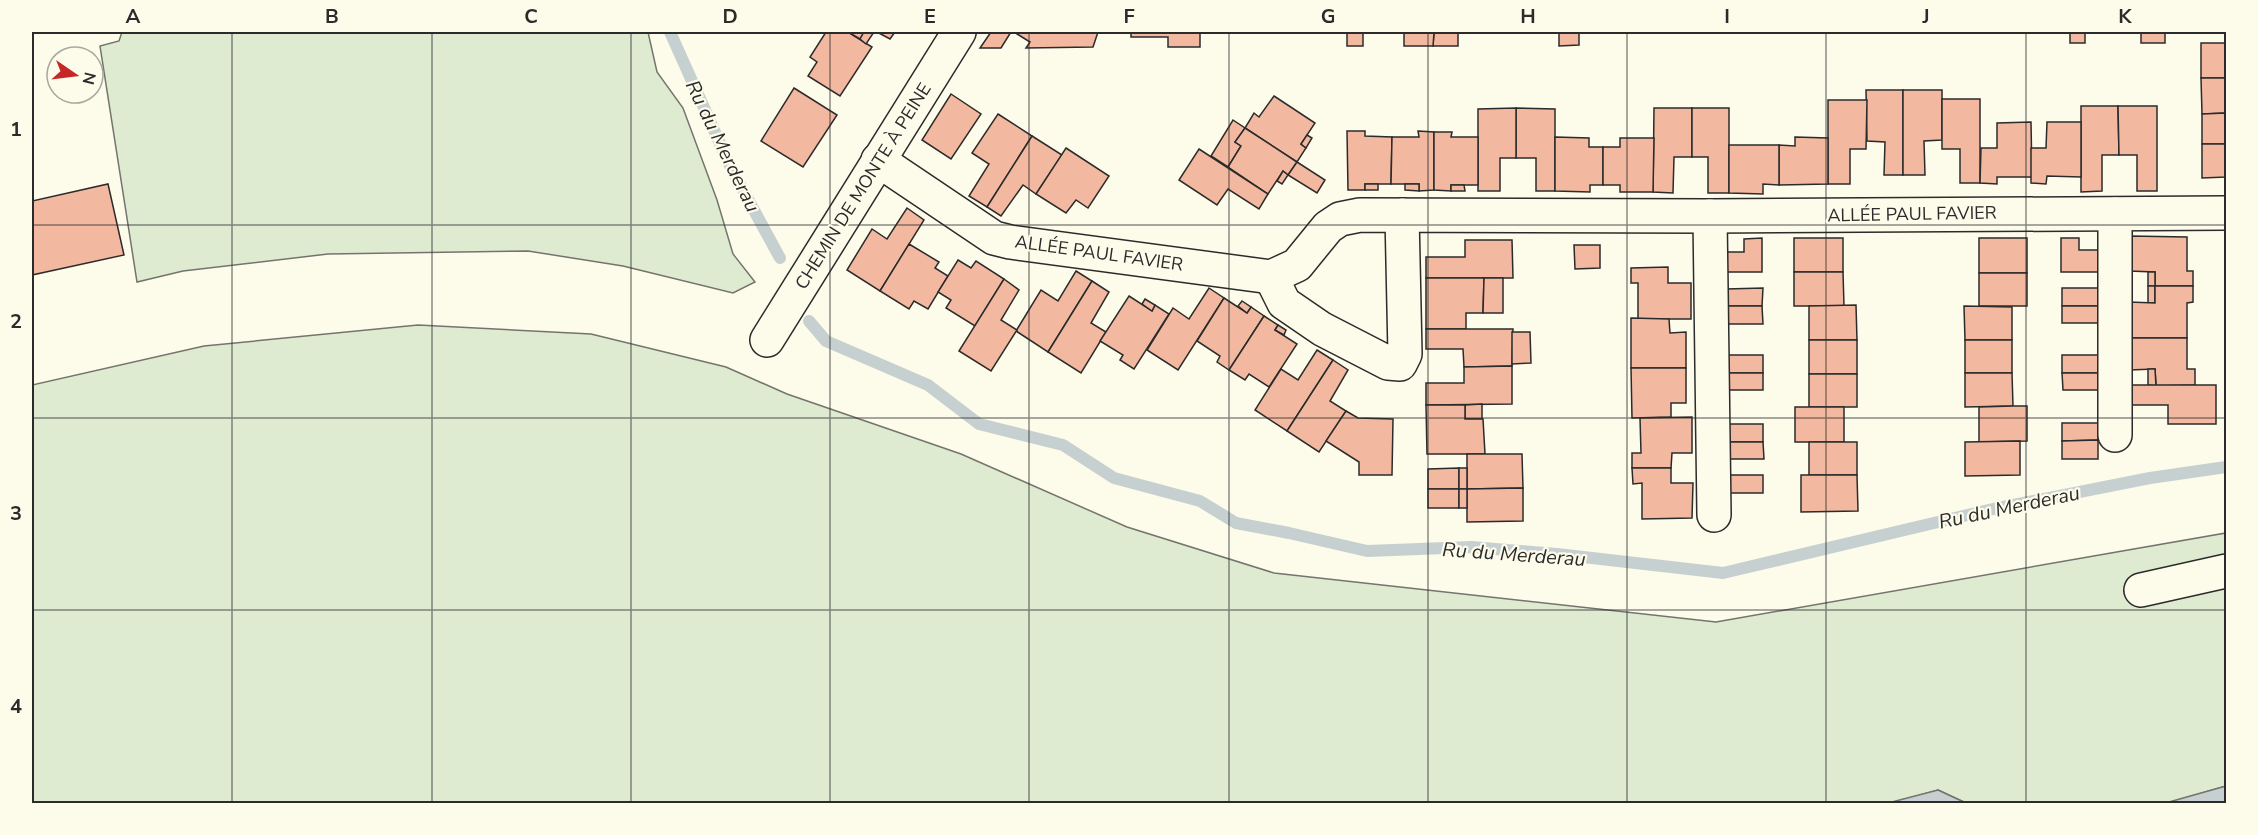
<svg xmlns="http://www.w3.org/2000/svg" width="2258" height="835" font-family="'Nunito Sans',sans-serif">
<rect width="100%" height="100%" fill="#fdfbea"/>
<g fill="#deebd1" stroke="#74746e" stroke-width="1.5">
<polygon points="122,32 648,32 657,72 683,108 717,200 733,254 755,282 733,293 623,266 528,251 328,254 183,271 137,282 100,46 119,41"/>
<polygon points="418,325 591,334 726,367 787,394 961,454 1127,527 1274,573 1716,622 2226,533 2226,786 2165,804 1966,803 1938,790 1888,804 32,803 32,385 204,346"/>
</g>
<g fill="#c7d0d0" stroke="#74746e" stroke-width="1.5">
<polygon points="2226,786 2226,803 2165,803 2169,802"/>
<polygon points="1938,790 1966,803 1888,803"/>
</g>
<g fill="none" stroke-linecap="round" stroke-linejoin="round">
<g stroke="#c7d0d0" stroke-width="12">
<polyline points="670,32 731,168 780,258"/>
<polyline points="809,321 826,341 928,385 979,424 1063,445 1114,478 1200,501 1236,523 1289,533 1367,551 1471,547 1557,554 1723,573 1993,509 2150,478 2226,467"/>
</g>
</g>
<g fill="#f2b8a0" stroke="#2b2b2b" stroke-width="1.5">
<polygon points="826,32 848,32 872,47 840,96 808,76 817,62 810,57"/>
<polygon points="848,32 864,32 860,39"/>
<polygon points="864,32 874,32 866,44 860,39"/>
<polygon points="877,32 895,32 890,39"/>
<polygon points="991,32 1011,32 1001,48 980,48"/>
<polygon points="1014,32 1098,32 1093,47 1026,48 1030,42"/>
<polygon points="1131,32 1200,32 1200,47 1168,47 1168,37 1131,37"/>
<polygon points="1434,32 1458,32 1458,46 1433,46"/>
<polygon points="1559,32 1579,32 1579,45 1559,46"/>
<rect x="2070" y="32" width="15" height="11"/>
<rect x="2141" y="32" width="24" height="11"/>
<rect x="1347" y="33" width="16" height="13"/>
<polygon points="1404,33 1434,33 1433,46 1404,46"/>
<rect x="2201" y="43" width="25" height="35"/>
<polygon points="2201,78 2226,78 2226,113 2202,114"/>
<polygon points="794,88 837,115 803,167 761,141"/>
<polygon points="1866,90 1903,90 1903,175 1884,175 1885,142 1867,141"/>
<polygon points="1903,90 1942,90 1942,140 1924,141 1925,175 1903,175"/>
<polygon points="951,94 981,114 951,159 922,140"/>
<polygon points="1274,96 1315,123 1301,144 1306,148 1297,162 1245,128 1254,113 1259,117"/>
<polygon points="1942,99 1980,99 1980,183 1960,183 1960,149 1942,149"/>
<polygon points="1828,100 1867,100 1866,149 1850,149 1850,184 1828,184"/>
<polygon points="2081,106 2118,106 2119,155 2102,155 2102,191 2081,192"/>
<polygon points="2118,106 2157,106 2157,191 2137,191 2137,155 2119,155"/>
<polygon points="1516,108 1555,109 1555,191 1536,191 1536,158 1516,158"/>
<polygon points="1516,108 1516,158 1500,158 1500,191 1478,191 1478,109"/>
<polygon points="1654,108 1692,108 1692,157 1674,157 1673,193 1653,192"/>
<polygon points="1692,108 1729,108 1729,193 1708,193 1708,157 1692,157"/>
<polygon points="2226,113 2226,144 2202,144 2202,114"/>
<polygon points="998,114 1032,136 987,207 969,196 989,164 972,153"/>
<polygon points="1233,120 1245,128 1235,142 1241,146 1228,167 1211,156"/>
<polygon points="2031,122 2032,177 1997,177 1997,184 1980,183 1981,148 1997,148 1997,123"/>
<polygon points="2047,122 2081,122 2081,177 2047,176 2046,184 2031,183 2031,148 2046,148"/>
<polygon points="1245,128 1297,162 1288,175 1283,171 1268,194 1228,167 1241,146 1235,142"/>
<polygon points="1347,131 1365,131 1365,136 1392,137 1391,184 1365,184 1365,190 1348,190"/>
<polygon points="1418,131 1434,132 1434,190 1419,191 1419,184 1391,184 1392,137 1419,137"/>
<polygon points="1434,132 1452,132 1451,137 1478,137 1478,185 1451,185 1451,191 1434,190"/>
<polygon points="1307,135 1312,138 1306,148 1301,144"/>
<polygon points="1032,136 1062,155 1036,194 1023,185 1001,216 987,207"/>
<polygon points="1555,137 1589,138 1589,147 1603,147 1603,185 1590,185 1590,192 1555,191"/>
<polygon points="1795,137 1828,138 1828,184 1779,185 1779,145 1795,146"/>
<polygon points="1620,138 1654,138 1653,192 1620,192 1620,185 1603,185 1603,147 1620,147"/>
<polygon points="2202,144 2226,144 2226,177 2202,178"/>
<polygon points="1729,145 1779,145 1779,185 1763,184 1763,194 1729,193"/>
<polygon points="1066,148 1109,176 1088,208 1076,200 1066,213 1036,194"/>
<polygon points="1199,149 1268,194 1259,209 1228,189 1217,205 1179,180"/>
<polygon points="1297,162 1325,180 1317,193 1288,175"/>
<polygon points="1283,171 1288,175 1282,184 1277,181"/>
<polygon points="108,184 124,255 32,275 32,201"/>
<rect x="1365" y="184" width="13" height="6"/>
<polygon points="1405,184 1419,184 1419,191 1405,190"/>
<polygon points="1451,185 1464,185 1465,191 1451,191"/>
<polygon points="907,208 924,220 880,291 847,270 872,229 887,239"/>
<polygon points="2130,236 2187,237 2187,271 2193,271 2193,286 2155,286 2155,272 2129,271"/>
<polygon points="1762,238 1762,272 1726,272 1726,252 1744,252 1744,239"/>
<rect x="1794" y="238" width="49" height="34"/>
<rect x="1979" y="238" width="48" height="35"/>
<polygon points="2061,238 2079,238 2079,250 2098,250 2098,272 2061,272"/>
<polygon points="1465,240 1512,240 1513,278 1426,278 1426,257 1465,257"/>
<polygon points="909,244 939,262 935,268 948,276 928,309 914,301 909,309 880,291"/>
<polygon points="1574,245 1600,245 1600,268 1575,269"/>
<polygon points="958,260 971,268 976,261 1004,279 975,326 946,308 951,300 938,292"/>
<polygon points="1668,267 1668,283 1691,283 1691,319 1638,319 1638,283 1631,283 1631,268"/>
<polygon points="1076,271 1092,281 1048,352 1016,331 1041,290 1058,301"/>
<polygon points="1794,272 1843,272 1844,306 1794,306"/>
<rect x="2148" y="272" width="7" height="14"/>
<rect x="1979" y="273" width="48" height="33"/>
<polygon points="1426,278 1484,278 1483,313 1466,313 1466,329 1426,329"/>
<polygon points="1484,278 1503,278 1503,313 1483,313"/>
<polygon points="1004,279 1019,290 1001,320 1017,330 991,371 959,351"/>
<polygon points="1092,281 1109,292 1091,323 1106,332 1081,373 1048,352"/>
<rect x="2148" y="286" width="7" height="17"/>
<polygon points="2155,286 2193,286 2193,302 2187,303 2187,338 2129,338 2129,302 2155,303"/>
<polygon points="1209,288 1224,298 1178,370 1147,350 1173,308 1189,319"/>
<polygon points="1763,288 1762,306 1726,306 1726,289"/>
<rect x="2062" y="288" width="36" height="18"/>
<polygon points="1129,296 1152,311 1155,305 1169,314 1134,369 1120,360 1123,355 1100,341"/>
<polygon points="1224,298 1247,313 1251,307 1264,316 1229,370 1217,362 1220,356 1197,341"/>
<polygon points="1145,299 1155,305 1152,311 1142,304"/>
<polygon points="1242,301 1251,307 1247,313 1238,306"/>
<polygon points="1856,305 1857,340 1809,340 1809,306"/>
<polygon points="1726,306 1762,306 1763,324 1726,324"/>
<polygon points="1964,306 2012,307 2012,340 1965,340"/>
<rect x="2062" y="306" width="36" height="17"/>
<polygon points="1264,316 1278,325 1275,330 1297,344 1269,387 1249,374 1245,380 1229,370"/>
<polygon points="1631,318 1669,319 1670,333 1686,332 1686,368 1631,368"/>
<polygon points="1278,325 1286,330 1284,335 1275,330"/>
<polygon points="1426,329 1513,329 1512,366 1464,367 1463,349 1426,349"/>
<polygon points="1512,332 1530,332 1531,363 1512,364"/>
<polygon points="2129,338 2187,338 2187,369 2195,369 2195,385 2156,386 2155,369 2129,370"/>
<rect x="1809" y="340" width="48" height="34"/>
<rect x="1965" y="340" width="47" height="33"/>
<polygon points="1317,350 1333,360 1287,431 1255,410 1281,369 1298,380"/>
<rect x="1726" y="355" width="37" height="18"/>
<rect x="2062" y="355" width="36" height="18"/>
<polygon points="1333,360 1348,370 1330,401 1346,411 1319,452 1287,431"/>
<polygon points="1512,366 1512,404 1426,405 1426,383 1464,383 1464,367"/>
<polygon points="1631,368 1686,368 1686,403 1671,403 1671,417 1632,418"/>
<polygon points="2148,369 2155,369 2156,386 2148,385"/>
<polygon points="1726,373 1763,373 1763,390 1727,390"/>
<polygon points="1965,373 2012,373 2013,406 1965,407"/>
<polygon points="2062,373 2098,373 2098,390 2063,390"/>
<rect x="1809" y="374" width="48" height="33"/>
<polygon points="2129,385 2216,385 2216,424 2168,424 2168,405 2129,405"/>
<polygon points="1482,404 1482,419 1465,419 1465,405"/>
<polygon points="1426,405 1465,405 1465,419 1483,419 1485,454 1427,454"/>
<polygon points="2013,406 2027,406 2027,441 1979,442 1979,407"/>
<rect x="1795" y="407" width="49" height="35"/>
<polygon points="1346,411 1358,418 1393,419 1392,475 1359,475 1359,462 1326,441"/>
<polygon points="1692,417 1692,453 1672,453 1671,468 1632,468 1632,453 1641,453 1640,418"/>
<polygon points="2062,423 2098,423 2098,440 2062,441"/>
<rect x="1727" y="424" width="36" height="18"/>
<polygon points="2098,440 2098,459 2062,459 2062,441"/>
<polygon points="2020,441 2020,475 1965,476 1965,442"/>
<polygon points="1727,442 1763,442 1764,459 1727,459"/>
<rect x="1809" y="442" width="48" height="33"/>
<polygon points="1467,454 1522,454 1523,488 1467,489"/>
<polygon points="1459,468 1459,489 1428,489 1428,469"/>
<rect x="1459" y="468" width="8" height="21"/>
<polygon points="1632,468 1671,468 1671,483 1693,483 1692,518 1642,519 1642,483 1633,484"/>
<rect x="1727" y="475" width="36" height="18"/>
<polygon points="1801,475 1857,475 1858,511 1801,512"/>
<polygon points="1523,488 1523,521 1467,522 1467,489"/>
<rect x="1428" y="489" width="31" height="19"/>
<rect x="1459" y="489" width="8" height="19"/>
</g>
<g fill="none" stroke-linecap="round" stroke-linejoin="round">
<defs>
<g id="minor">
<polyline points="878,160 994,238 1010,242 1271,277 1297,265 1328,227 1340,219 1360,215 1710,216 2226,213"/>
<polyline points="1710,216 1714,515"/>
<polyline points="1271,277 1284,303 1322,329 1388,363 1400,364 1405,354 1402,215"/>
<polyline points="767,340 959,32"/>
<polyline points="2115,435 2115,214"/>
<polyline points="2141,590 2226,571"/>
</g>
</defs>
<use href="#minor" stroke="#2b2b2b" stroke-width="36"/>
<use href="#minor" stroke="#fdfbea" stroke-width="33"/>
</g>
<path fill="none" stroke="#2b2b2b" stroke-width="1.5" stroke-opacity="0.55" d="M232 32V804M432 32V804M631 32V804M830 32V804M1029 32V804M1229 32V804M1428 32V804M1627 32V804M1826 32V804M2026 32V804M32 225H2226M32 418H2226M32 610H2226"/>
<g text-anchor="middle" stroke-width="4.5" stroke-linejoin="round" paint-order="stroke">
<g font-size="18" fill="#2b2b2b" stroke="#fdfbea">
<text transform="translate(863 186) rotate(-58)" y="6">CHEMIN DE MONTE À PEINE</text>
<text transform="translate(1912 214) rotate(-1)" y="6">ALLÉE PAUL FAVIER</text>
<text transform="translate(1099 253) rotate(8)" y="6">ALLÉE PAUL FAVIER</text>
</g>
<g font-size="20" font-style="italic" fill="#2b2b2b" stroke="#fdfbea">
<text transform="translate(723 146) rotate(64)" y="7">Ru du Merderau</text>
<text transform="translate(2009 507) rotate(-12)" y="7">Ru du Merderau</text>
<text transform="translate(1514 554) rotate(4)" y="7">Ru du Merderau</text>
</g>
</g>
<rect width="2258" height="835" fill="none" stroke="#fdfbea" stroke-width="66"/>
<g transform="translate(75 75) rotate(104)"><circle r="28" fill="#fdfbea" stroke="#a9a89e" stroke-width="1.5"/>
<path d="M0-4.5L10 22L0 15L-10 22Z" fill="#c62828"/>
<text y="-9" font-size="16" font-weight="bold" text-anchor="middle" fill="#2b2b2b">N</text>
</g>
<rect x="33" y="33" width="2192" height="769" fill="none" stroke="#2b2b2b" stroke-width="2"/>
<g font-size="20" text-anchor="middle" font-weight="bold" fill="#2b2b2b">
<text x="133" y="23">A</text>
<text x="332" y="23">B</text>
<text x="531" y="23">C</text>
<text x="730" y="23">D</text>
<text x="930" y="23">E</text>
<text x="1129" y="23">F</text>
<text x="1328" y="23">G</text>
<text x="1528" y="23">H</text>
<text x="1727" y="23">I</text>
<text x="1926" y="23">J</text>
<text x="2125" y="23">K</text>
<text x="16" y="136">1</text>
<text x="16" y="328">2</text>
<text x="16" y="520">3</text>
<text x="16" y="713">4</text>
</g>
</svg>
